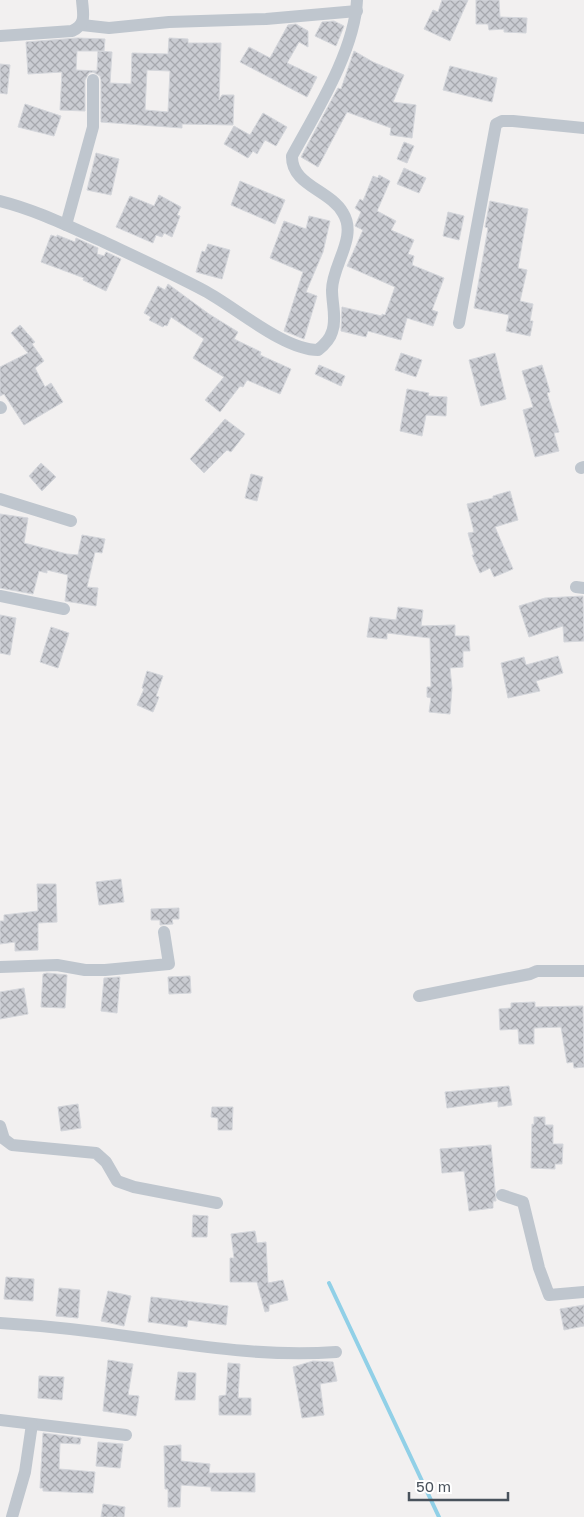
<svg xmlns="http://www.w3.org/2000/svg" width="584" height="1517" font-family="'Golos Text',sans-serif">
<defs>
<pattern id="building-cross-hatch" width="8" height="8" patternUnits="userSpaceOnUse" patternTransform="scale(1.25)"><rect width="8" height="8" fill="#caccd2"/><path d="M0 0l8 8M0 8l8-8" fill="none" stroke="#a6a8ae"/></pattern>
</defs>
<rect width="100%" height="100%" fill="#f2f0f0"/>
<g fill="none" stroke-linecap="round" stroke-linejoin="round">
<polyline stroke="#91d0e7" stroke-width="4" points="329,1283 439,1517"/>
</g>
<g fill="url(#building-cross-hatch)" stroke="#d4d6db" fill-rule="evenodd">
<polygon points="442,0 468,0 450,41 424,29 433,10 438,12"/>
<polygon points="476,0 499,0 500,17 527,18 526,33 504,32 504,29 489,30 488,24 476,24"/>
<polygon points="334,21 344,26 336,46 315,36 322,22"/>
<polygon points="296,24 308,31 308,47 299,42 287,63 317,77 307,97 240,62 249,47 270,58 288,25"/>
<path d="M77 38 105 39 104 51H77L76 70 97 71 98 51 112 52 110 83 131 84 132 53 168 54 169 38 188 39V43H221L219 100 222 95H234L233 125 182 124V128L101 122V80L100 76 93 72 89 73 85 80V111L60 110 62 72 28 74 26 42ZM147 70 170 71 168 112 145 110Z"/>
<polygon points="354,51 373,62 404,75 393,102 416,105 412,138 390,135 391,128 347,112 318,167 301,157 338,88 341,89"/>
<polygon points="0,64 10,65 7,94 0,93"/>
<polygon points="450,66 497,78 492,102 443,90"/>
<polygon points="25,104 61,116 54,136 18,127"/>
<polygon points="263,113 287,127 276,146 265,140 257,154 253,151 248,158 224,144 234,126 250,135"/>
<polygon points="404,142 414,146 407,163 397,159"/>
<polygon points="96,153 119,159 111,195 87,190"/>
<polygon points="404,168 426,178 419,193 397,184"/>
<polygon points="379,175 390,181 377,211 396,221 391,230 414,240 408,254 414,256 412,265 444,278 432,310 438,312 433,326 407,318 401,340 368,331 366,337 341,331 342,307 382,316 382,314 385,315 395,287 347,266 363,230 355,226 361,212 355,208 360,199 363,201 373,176 378,178"/>
<polygon points="240,181 285,200 275,224 231,205"/>
<polygon points="159,195 181,207 177,215 180,216 172,237 164,233 162,237 156,235 153,243 116,227 130,196 154,206"/>
<polygon points="490,201 528,209 518,268 527,270 520,301 533,304 530,321 533,321 530,336 506,331 509,315 474,308 488,228 485,227"/>
<polygon points="448,212 464,216 459,240 443,236"/>
<polygon points="309,216 330,221 323,252 306,292 317,296 304,339 284,331 303,272 270,258 284,221 306,229"/>
<polygon points="51,235 57,237 57,235 75,242 76,238 98,248 97,254 104,256 106,252 121,259 106,291 83,280 84,278 41,262"/>
<polygon points="208,244 230,250 222,279 196,272 202,251 205,252"/>
<polygon points="168,284 209,314 238,332 234,339 261,352 260,355 291,369 280,394 247,380 243,387 240,386 220,412 205,400 224,377 193,358 204,339 171,317 167,326 165,325 163,327 149,320 151,317 144,313 158,286 165,290"/>
<polygon points="20,325 35,342 32,344 44,361 35,368 45,387 51,383 63,402 24,425 4,394 0,396 0,367 28,353 11,333"/>
<polygon points="401,353 422,360 416,377 395,370"/>
<polygon points="495,353 506,399 481,406 469,360"/>
<polygon points="319,365 345,376 341,386 315,374"/>
<polygon points="542,365 550,392 547,393 559,432 554,433 559,451 535,457 523,410 533,407 522,371"/>
<polygon points="407,389 429,393 428,396 447,397 446,416 426,415 422,436 400,431"/>
<polygon points="225,419 245,434 231,452 227,450 204,473 190,459"/>
<polygon points="41,463 56,477 42,491 29,476"/>
<polygon points="251,474 263,477 257,501 245,498"/>
<polygon points="510,491 518,520 495,527 513,569 494,577 490,568 480,573 472,555 474,555 468,533 474,532 467,504 493,498 493,496"/>
<polygon points="0,514 28,518 24,543 67,554 78,555 82,535 105,539 102,553 95,552 87,587 98,588 96,606 65,601 68,575 47,570 47,573 39,571 33,594 0,588"/>
<polygon points="583,596 584,641 564,642 563,626 529,637 519,606 545,598"/>
<polygon points="398,607 423,610 421,626 455,625 455,636 469,636 470,651 463,651 463,667 450,668 452,688 450,714 429,712 431,698 427,697 427,687 431,687 430,638 387,633 387,639 367,637 370,617 396,620"/>
<polygon points="0,615 16,618 10,655 0,653"/>
<polygon points="51,627 69,633 58,668 40,662"/>
<polygon points="558,656 563,673 536,681 540,691 508,698 501,663 524,657 526,665"/>
<polygon points="147,671 163,676 156,696 159,697 153,712 137,705 144,689 142,688"/>
<polygon points="121,879 124,902 99,905 96,882"/>
<polygon points="37,884 56,884 57,922 38,923 38,950 15,951 15,942 0,944 0,921 4,921 4,915 38,911"/>
<polygon points="179,908 179,919 172,919 173,924 160,925 160,920 151,920 151,909"/>
<polygon points="47,973 67,975 65,1008 41,1007 43,974"/>
<polygon points="190,976 191,993 169,994 168,977"/>
<polygon points="120,977 117,1013 101,1011 104,978"/>
<polygon points="24,988 28,1014 0,1019 0,992"/>
<polygon points="535,1002 535,1007 583,1006 584,1067 574,1068 573,1062 567,1063 561,1027 534,1028 534,1044 519,1044 518,1029 500,1030 499,1009 511,1008 511,1003"/>
<polygon points="509,1086 512,1105 498,1107 498,1101 447,1108 445,1092"/>
<polygon points="78,1104 81,1128 61,1131 58,1107"/>
<polygon points="212,1107 233,1107 232,1130 218,1130 218,1118 211,1117"/>
<polygon points="534,1117 545,1117 545,1125 553,1125 553,1144 563,1144 562,1164 555,1164 555,1169 531,1168 532,1124 534,1125"/>
<polygon points="491,1145 496,1201 493,1201 493,1208 469,1211 464,1171 442,1173 440,1149"/>
<polygon points="193,1215 208,1216 207,1237 192,1237"/>
<polygon points="255,1231 257,1243 266,1242 268,1283 283,1280 288,1300 269,1305 269,1311 265,1312 257,1282 230,1282 230,1258 234,1258 231,1234"/>
<polygon points="6,1277 34,1279 33,1301 4,1299"/>
<polygon points="59,1288 80,1290 78,1318 56,1316"/>
<polygon points="108,1291 131,1296 124,1326 101,1321"/>
<polygon points="151,1297 228,1306 226,1325 188,1320 187,1327 148,1322"/>
<polygon points="584,1305 584,1326 564,1330 560,1309"/>
<polygon points="108,1360 133,1364 128,1395 139,1396 136,1416 103,1411"/>
<polygon points="313,1361 333,1362 337,1381 320,1384 324,1415 302,1418 293,1367"/>
<polygon points="228,1363 240,1364 238,1398 251,1398 251,1415 219,1415 219,1396 226,1395"/>
<polygon points="178,1372 196,1373 195,1400 175,1400"/>
<polygon points="39,1376 64,1377 62,1400 38,1398"/>
<polygon points="43,1433 81,1438 80,1444 60,1443 59,1469 95,1472 93,1493 43,1491 43,1488 40,1488"/>
<polygon points="98,1442 123,1444 120,1468 96,1466"/>
<polygon points="181,1445 181,1461 210,1464 209,1473 255,1473 255,1492 211,1491 211,1487 181,1485 180,1507 168,1507 168,1489 165,1489 164,1446"/>
<polygon points="103,1504 125,1507 124,1517 101,1517"/>
</g>
<g fill="none" stroke-linecap="round" stroke-linejoin="round">
<g stroke="#bfc6ce" stroke-width="12">
<polyline points="82,25 109,28 169,22 266,19 357,11"/>
<path d="M0 36 72 31C87 24 83 14 82 0"/>
<path d="M0 201C36 210 68 226 102 241 136 257 171 273 205 291 235 307 284 350 318 350 323 346 330 339 332 332 337 319 332 304 332 290 332 265 358 237 343 213 330 190 291 185 292 156 316 112 355 50 357 0"/>
<polyline points="66,225 93,127 93,80"/>
<polyline points="459,323 496,124 502,121 513,121 584,128"/>
<polyline points="0,407 1,408"/>
<polyline points="581,468 584,467"/>
<polyline points="0,499 71,521"/>
<polyline points="576,587 584,588"/>
<polyline points="0,596 64,609"/>
<polyline points="0,967 57,965 85,970 105,970 169,964 164,932"/>
<polyline points="419,996 530,974 537,971 584,971"/>
<polyline points="0,1126 4,1139 12,1145 96,1153 106,1162 117,1181 134,1187 217,1203"/>
<polyline points="502,1195 523,1202 539,1268 549,1295 584,1292"/>
<path d="M0 1323C47 1326 93 1331 140 1338 205 1347 269 1357 336 1352"/>
<polyline points="0,1420 126,1435"/>
<polyline points="12,1517 25,1472 32,1424"/>
</g>
</g>
<path d="M409 1492v8h99v-8" fill="none" stroke="#49525c" stroke-width="2.5"/>
<text x="416" y="1492" font-size="15" fill="#49525c" stroke="#ffffff" stroke-width="4" paint-order="stroke">50 m</text>
</svg>
